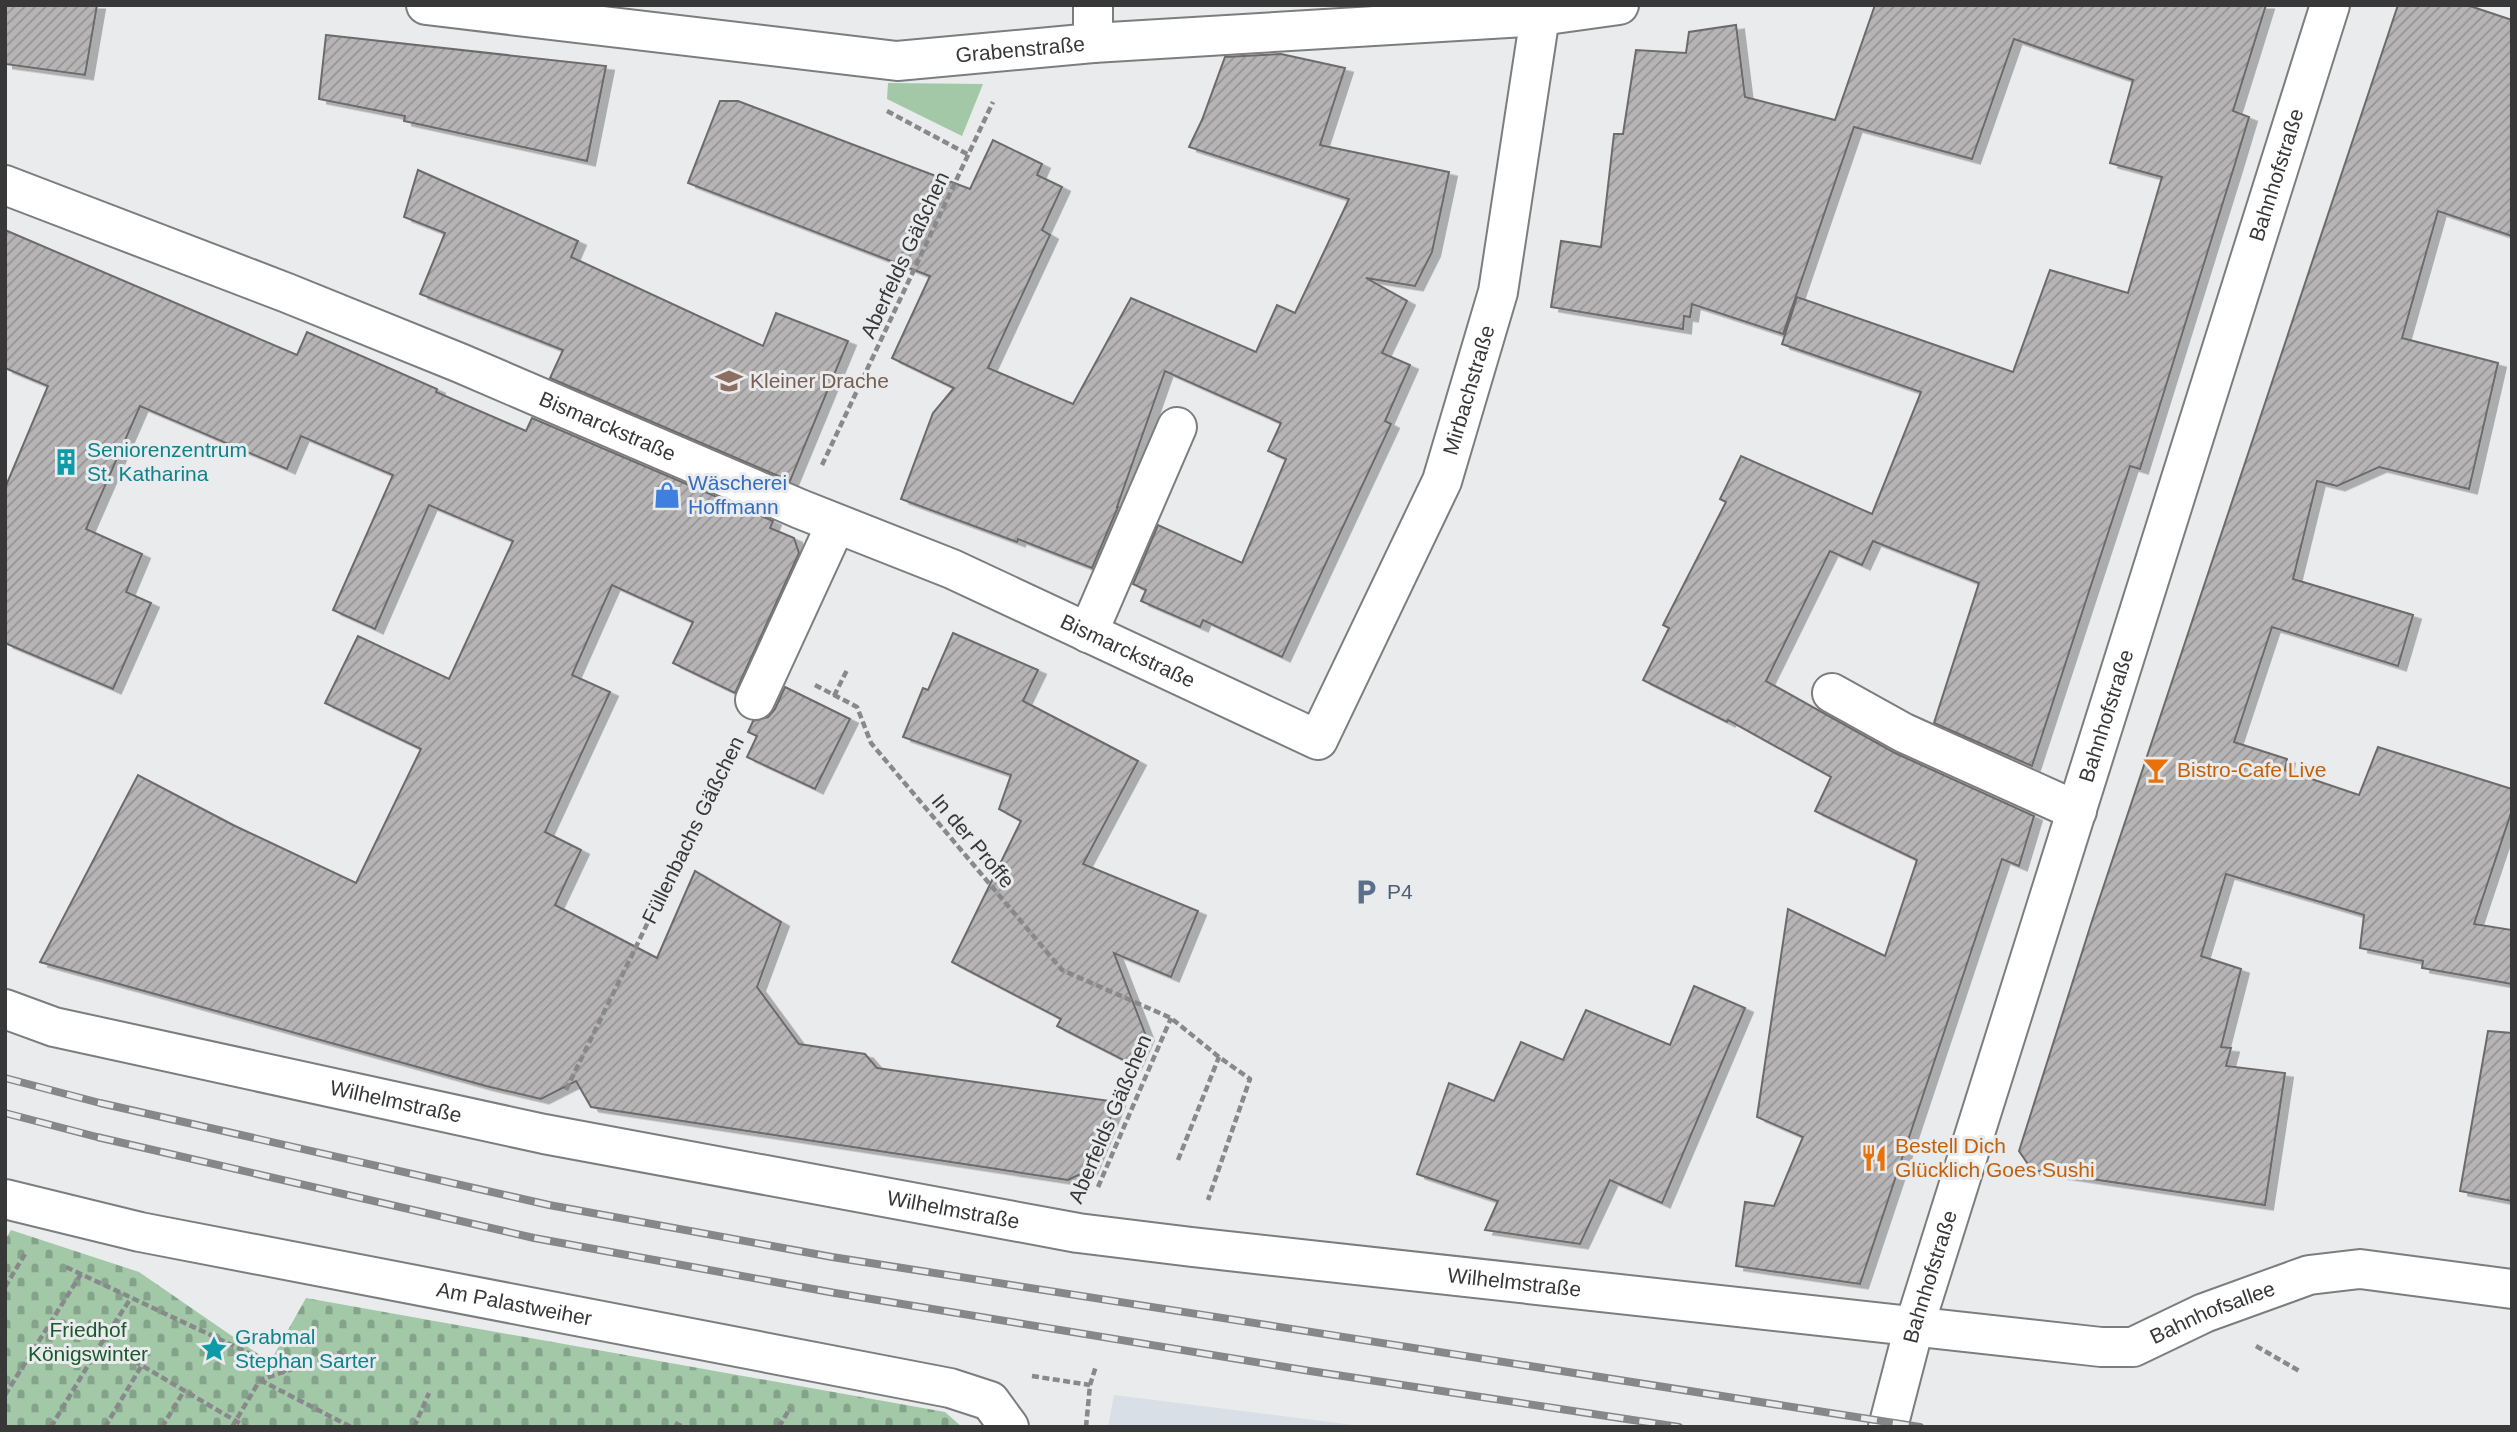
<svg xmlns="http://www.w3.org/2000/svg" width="2517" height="1432" font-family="Helvetica,sans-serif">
<defs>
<pattern id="cemetery-stones" width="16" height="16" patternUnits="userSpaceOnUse" patternTransform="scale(1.75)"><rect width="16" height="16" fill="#a2c8a8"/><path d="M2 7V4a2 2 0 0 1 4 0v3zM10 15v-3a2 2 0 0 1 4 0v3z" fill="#85a38a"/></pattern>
<pattern id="building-hatch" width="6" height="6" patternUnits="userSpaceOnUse" patternTransform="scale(1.75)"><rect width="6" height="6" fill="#b6b4b4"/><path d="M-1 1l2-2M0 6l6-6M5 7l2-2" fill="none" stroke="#959393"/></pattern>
<filter id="shadow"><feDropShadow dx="8" dy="4.5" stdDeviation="0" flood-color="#0004"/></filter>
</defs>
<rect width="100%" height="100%" fill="#e9ebec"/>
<polygon fill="#d9dfe7" points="1114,1395 1369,1427 1108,1427"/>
<polygon fill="#a2c8a8" points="888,83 983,84 962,136 887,99"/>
<polygon fill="url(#cemetery-stones)" points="11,1230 139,1272 270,1362 306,1298 945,1412 962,1427 5,1427 5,1240"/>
<g fill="url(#building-hatch)" stroke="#6d6b6b" stroke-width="2" filter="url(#shadow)">
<polygon points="5,5 97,5 85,75 5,64"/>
<polygon points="1875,5 2266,5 2233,111 2249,117 2234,167 2140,469 2130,466 2032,766 1934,723 1979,583 1873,541 1862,565 1830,551 1766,681 1895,753 2034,816 2019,866 2002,859 1860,1284 1736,1266 1745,1202 1774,1206 1803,1137 1757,1117 1788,909 1885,956 1917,860 1815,811 1831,777 1728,720 1727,722 1643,680 1669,628 1663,625 1726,502 1720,499 1741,456 1872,514 1921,392 1782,344 1797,297 2013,372 2050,270 2128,293 2162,177 2110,163 2133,80 2014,39 1972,159 1854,127 1783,334 1692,304 1690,317 1684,316 1683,329 1551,307 1561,241 1601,247 1614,134 1623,134 1636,50 1686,53 1689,32 1736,25 1745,97 1835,120"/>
<polygon points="2398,5 2467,5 2512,20 2512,236 2438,211 2402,338 2498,363 2469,489 2379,467 2337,486 2317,481 2293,579 2413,615 2398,666 2272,627 2234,742 2287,759 2285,770 2359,795 2378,747 2512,789 2512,810 2474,924 2512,930 2512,984 2422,968 2423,961 2360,948 2364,915 2226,874 2201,956 2241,969 2221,1047 2231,1048 2226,1066 2285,1073 2265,1205 2032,1170 2019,1151 2092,921"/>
<polygon points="326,35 606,66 587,161 404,121 405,116 319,99"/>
<polygon points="1281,54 1345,68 1320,145 1449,172 1432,252 1415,286 1366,278 1407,301 1382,353 1410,365 1385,421 1391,424 1282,657 1203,620 1200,627 1141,601 1146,590 1133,584 1158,525 1242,563 1286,459 1268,451 1281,423 1165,371 1117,507 1118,507 1092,568 1018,539 1017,542 901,499 933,413 954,388 892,358 930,276 688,183 720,101 738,101 970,189 993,140 1042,164 1037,175 1062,187 1042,230 1050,235 988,368 1073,404 1131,298 1256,352 1277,305 1295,313 1349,199 1189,147 1202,120 1225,57"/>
<polygon points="418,170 578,241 571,257 763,346 776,313 848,341 790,481 550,378 563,350 420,294 445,233 404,217"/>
<polygon points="5,230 297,355 307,332 437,389 436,392 526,431 532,418 773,521 770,528 794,538 799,553 735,693 673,663 693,622 612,585 572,675 610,692 545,832 581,850 555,905 657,958 695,871 781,922 757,987 799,1044 865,1054 877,1068 1117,1102 1089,1170 1068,1180 591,1107 576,1081 541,1099 486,1086 40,962 138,775 233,825 356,883 421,749 325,703 358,636 449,679 513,541 429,505 375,629 333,610 393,475 301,436 287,469 140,406 86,529 142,554 126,592 151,603 113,689 5,643 5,488 48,386 5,368"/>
<polygon points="953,633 1038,670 1023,701 1138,761 1083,864 1198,911 1171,977 1114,953 1146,1036 1133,1065 1057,1026 1061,1019 952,962 1021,821 999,809 1011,775 903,737 923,688 928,690"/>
<polygon points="785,687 850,719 815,789 747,757 757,736 748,732 753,721 768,717 775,709"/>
<polygon points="1694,986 1745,1008 1662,1203 1610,1180 1580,1244 1485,1230 1498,1201 1417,1174 1449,1083 1494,1101 1521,1042 1563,1060 1586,1010 1670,1045"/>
<polygon points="2488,1031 2512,1033 2512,1201 2460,1191"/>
</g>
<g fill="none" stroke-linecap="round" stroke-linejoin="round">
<defs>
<g id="minor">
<path id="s1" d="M426 5 897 61 1093 43 1540 16 1619 5"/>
<polyline points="1093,5 1093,43"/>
<path id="s2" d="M5 185 287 293 460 363 800 509 952 569 1318 740 1442 481 1498 292 1540 16"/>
<polyline points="1088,633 1177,427"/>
<polyline points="1832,693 1904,733 2077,811"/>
<polyline points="755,700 836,524"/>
<path id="s3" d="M5 1009 54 1027 544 1134 1078 1233 1192 1247 2101 1347H2133L2204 1313 2309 1275 2360 1269 2512 1289"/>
<path id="s4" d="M5 1199 140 1232 950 1388 990 1401 1009 1427"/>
<path id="s5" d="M1888 1427 1914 1327 2330 5"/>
</g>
</defs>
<use href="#minor" stroke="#7b7d7e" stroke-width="42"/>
<g stroke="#88898a" stroke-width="4.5" stroke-dasharray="7 3.5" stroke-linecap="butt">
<polyline points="887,111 969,155"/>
<polyline points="822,465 993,102"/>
<polyline points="815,685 857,707 871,743 1062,970 1171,1018 1219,1057 1250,1079 1208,1200"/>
<polyline points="834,696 848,668"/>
<polyline points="566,1090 736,742"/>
<polyline points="1178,1160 1219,1057"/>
<polyline points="1098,1187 1171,1018"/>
<polyline points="66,1267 287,1371"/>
<polyline points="5,1287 25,1254"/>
<polyline points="102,1342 131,1298"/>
<polyline points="2256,1346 2301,1372"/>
<polyline points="1032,1376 1090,1385"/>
<polyline points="260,1380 351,1427"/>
<polyline points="5,1395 81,1274"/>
<polyline points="675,1423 683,1427"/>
<polyline points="51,1427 102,1342 246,1427"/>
<polyline points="105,1427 142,1365"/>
<polyline points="162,1427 184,1391"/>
<polyline points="232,1427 260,1380 342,1352"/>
<polyline points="414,1427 429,1393"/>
<polyline points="779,1427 790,1408"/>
<polyline points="1086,1427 1090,1385 1096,1366"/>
</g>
<use href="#minor" stroke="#fff" stroke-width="38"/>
<defs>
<g id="rail">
<polyline points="5,1078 100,1103 549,1205 832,1257 1920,1427"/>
<polyline points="5,1113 97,1137 534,1238 835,1293 1310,1371 1679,1427"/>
</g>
</defs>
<use href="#rail" stroke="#868788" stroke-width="8"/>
<use href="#rail" stroke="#e9ebec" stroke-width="5" stroke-dasharray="16" stroke-linecap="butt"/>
</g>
<defs>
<symbol id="school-bare" viewBox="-9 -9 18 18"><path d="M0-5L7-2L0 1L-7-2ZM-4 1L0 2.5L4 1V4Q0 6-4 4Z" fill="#8d6e63" stroke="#e9ebec" stroke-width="2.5" paint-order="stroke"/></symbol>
<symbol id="building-bare" viewBox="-9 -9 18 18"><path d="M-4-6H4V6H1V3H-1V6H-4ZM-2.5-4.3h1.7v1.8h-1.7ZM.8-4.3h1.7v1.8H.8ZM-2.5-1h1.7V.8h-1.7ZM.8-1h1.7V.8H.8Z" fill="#0f9aa8" stroke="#e9ebec" stroke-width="2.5" paint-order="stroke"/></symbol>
<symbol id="shop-bare" viewBox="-9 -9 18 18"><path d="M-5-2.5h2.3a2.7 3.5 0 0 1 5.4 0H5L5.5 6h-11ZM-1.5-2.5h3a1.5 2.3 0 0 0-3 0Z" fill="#3f7fe0" stroke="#e9ebec" stroke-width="2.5" paint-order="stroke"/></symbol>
<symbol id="bar-bare" viewBox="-9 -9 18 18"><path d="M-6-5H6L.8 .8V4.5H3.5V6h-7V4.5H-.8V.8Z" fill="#e8710a" stroke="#e9ebec" stroke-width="2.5" paint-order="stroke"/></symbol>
<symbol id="parking-bare" viewBox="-9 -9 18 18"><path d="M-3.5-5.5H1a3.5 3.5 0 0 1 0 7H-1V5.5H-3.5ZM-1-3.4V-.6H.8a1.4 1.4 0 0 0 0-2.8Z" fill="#5c6f8a" stroke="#e9ebec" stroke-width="2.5" paint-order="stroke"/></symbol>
<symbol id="restaurant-bare" viewBox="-9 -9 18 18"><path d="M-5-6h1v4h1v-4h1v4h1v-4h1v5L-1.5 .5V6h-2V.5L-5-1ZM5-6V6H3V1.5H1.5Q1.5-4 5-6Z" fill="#e8710a" stroke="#e9ebec" stroke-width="2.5" paint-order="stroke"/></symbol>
<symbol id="sight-bare" viewBox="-9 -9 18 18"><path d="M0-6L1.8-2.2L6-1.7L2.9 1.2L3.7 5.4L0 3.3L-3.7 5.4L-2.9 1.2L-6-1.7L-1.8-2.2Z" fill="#0f9aa8" stroke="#e9ebec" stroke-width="2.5" paint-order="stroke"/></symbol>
</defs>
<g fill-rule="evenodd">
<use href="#school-bare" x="710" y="362" width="38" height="38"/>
<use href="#building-bare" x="47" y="443" width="38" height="38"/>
<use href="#shop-bare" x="648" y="476" width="38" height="38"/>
<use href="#bar-bare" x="2137" y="751" width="38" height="38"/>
<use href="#parking-bare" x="1347" y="873" width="38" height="38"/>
<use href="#restaurant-bare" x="1855" y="1139" width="38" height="38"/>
<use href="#sight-bare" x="195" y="1330" width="38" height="38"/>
</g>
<g text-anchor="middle" stroke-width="6" stroke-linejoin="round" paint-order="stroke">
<g font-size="21" fill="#383839" stroke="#e9ebec">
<text dy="7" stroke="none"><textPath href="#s1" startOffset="598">Grabenstraße</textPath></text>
<text dy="7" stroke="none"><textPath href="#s5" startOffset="1311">Bahnhofstraße</textPath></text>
<text transform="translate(905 255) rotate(-65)" y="7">Aberfelds Gäßchen</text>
<text dy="7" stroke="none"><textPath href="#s2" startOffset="1808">Mirbachstraße</textPath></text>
<text dy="7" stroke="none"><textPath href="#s2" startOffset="649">Bismarckstraße</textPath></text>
<text dy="7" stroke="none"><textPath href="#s2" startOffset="1216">Bismarckstraße</textPath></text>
<text dy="7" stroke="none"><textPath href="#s5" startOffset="744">Bahnhofstraße</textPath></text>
<text transform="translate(693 830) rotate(-64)" y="7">Füllenbachs Gäßchen</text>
<text transform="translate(973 841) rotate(50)" y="7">In der Proffe</text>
<text dy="7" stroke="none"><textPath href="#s3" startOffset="402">Wilhelmstraße</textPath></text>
<text transform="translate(1110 1119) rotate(-67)" y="7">Aberfelds Gäßchen</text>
<text dy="7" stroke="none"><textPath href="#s3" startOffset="970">Wilhelmstraße</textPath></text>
<text dy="7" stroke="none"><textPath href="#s5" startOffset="156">Bahnhofstraße</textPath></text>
<text dy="7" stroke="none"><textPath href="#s3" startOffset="1536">Wilhelmstraße</textPath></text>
<text dy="7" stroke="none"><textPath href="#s4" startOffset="520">Am Palastweiher</textPath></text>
<text dy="7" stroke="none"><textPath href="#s3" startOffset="2245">Bahnhofsallee</textPath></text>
</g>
<g font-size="21" fill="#785e54" stroke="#e9ebec" text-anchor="start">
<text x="750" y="388">Kleiner Drache</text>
</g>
<g font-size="21" fill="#0d838f" stroke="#e9ebec" text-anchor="start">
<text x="87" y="457">Seniorenzentrum<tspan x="87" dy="24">St. Katharina</tspan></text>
<text x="235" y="1344">Grabmal<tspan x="235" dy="24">Stephan Sarter</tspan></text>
</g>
<g font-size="21" fill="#366cbe" stroke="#e9ebec" text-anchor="start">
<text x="688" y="490">Wäscherei<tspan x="688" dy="24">Hoffmann</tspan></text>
</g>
<g font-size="21" fill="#c56008" stroke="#e9ebec" text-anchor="start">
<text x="2177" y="777">Bistro-Cafe Live</text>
<text x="1895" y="1153">Bestell Dich<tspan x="1895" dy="24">Glücklich Goes Sushi</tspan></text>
</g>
<g font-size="21" fill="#4e5e75" stroke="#e9ebec" text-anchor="start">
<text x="1387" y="899">P4</text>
</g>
<g font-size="21" fill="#19592b" stroke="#e9ebec">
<text x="88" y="1337">Friedhof<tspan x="88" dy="24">Königswinter</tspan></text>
</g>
</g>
<rect width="2517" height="1432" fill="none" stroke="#383839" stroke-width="14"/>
</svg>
